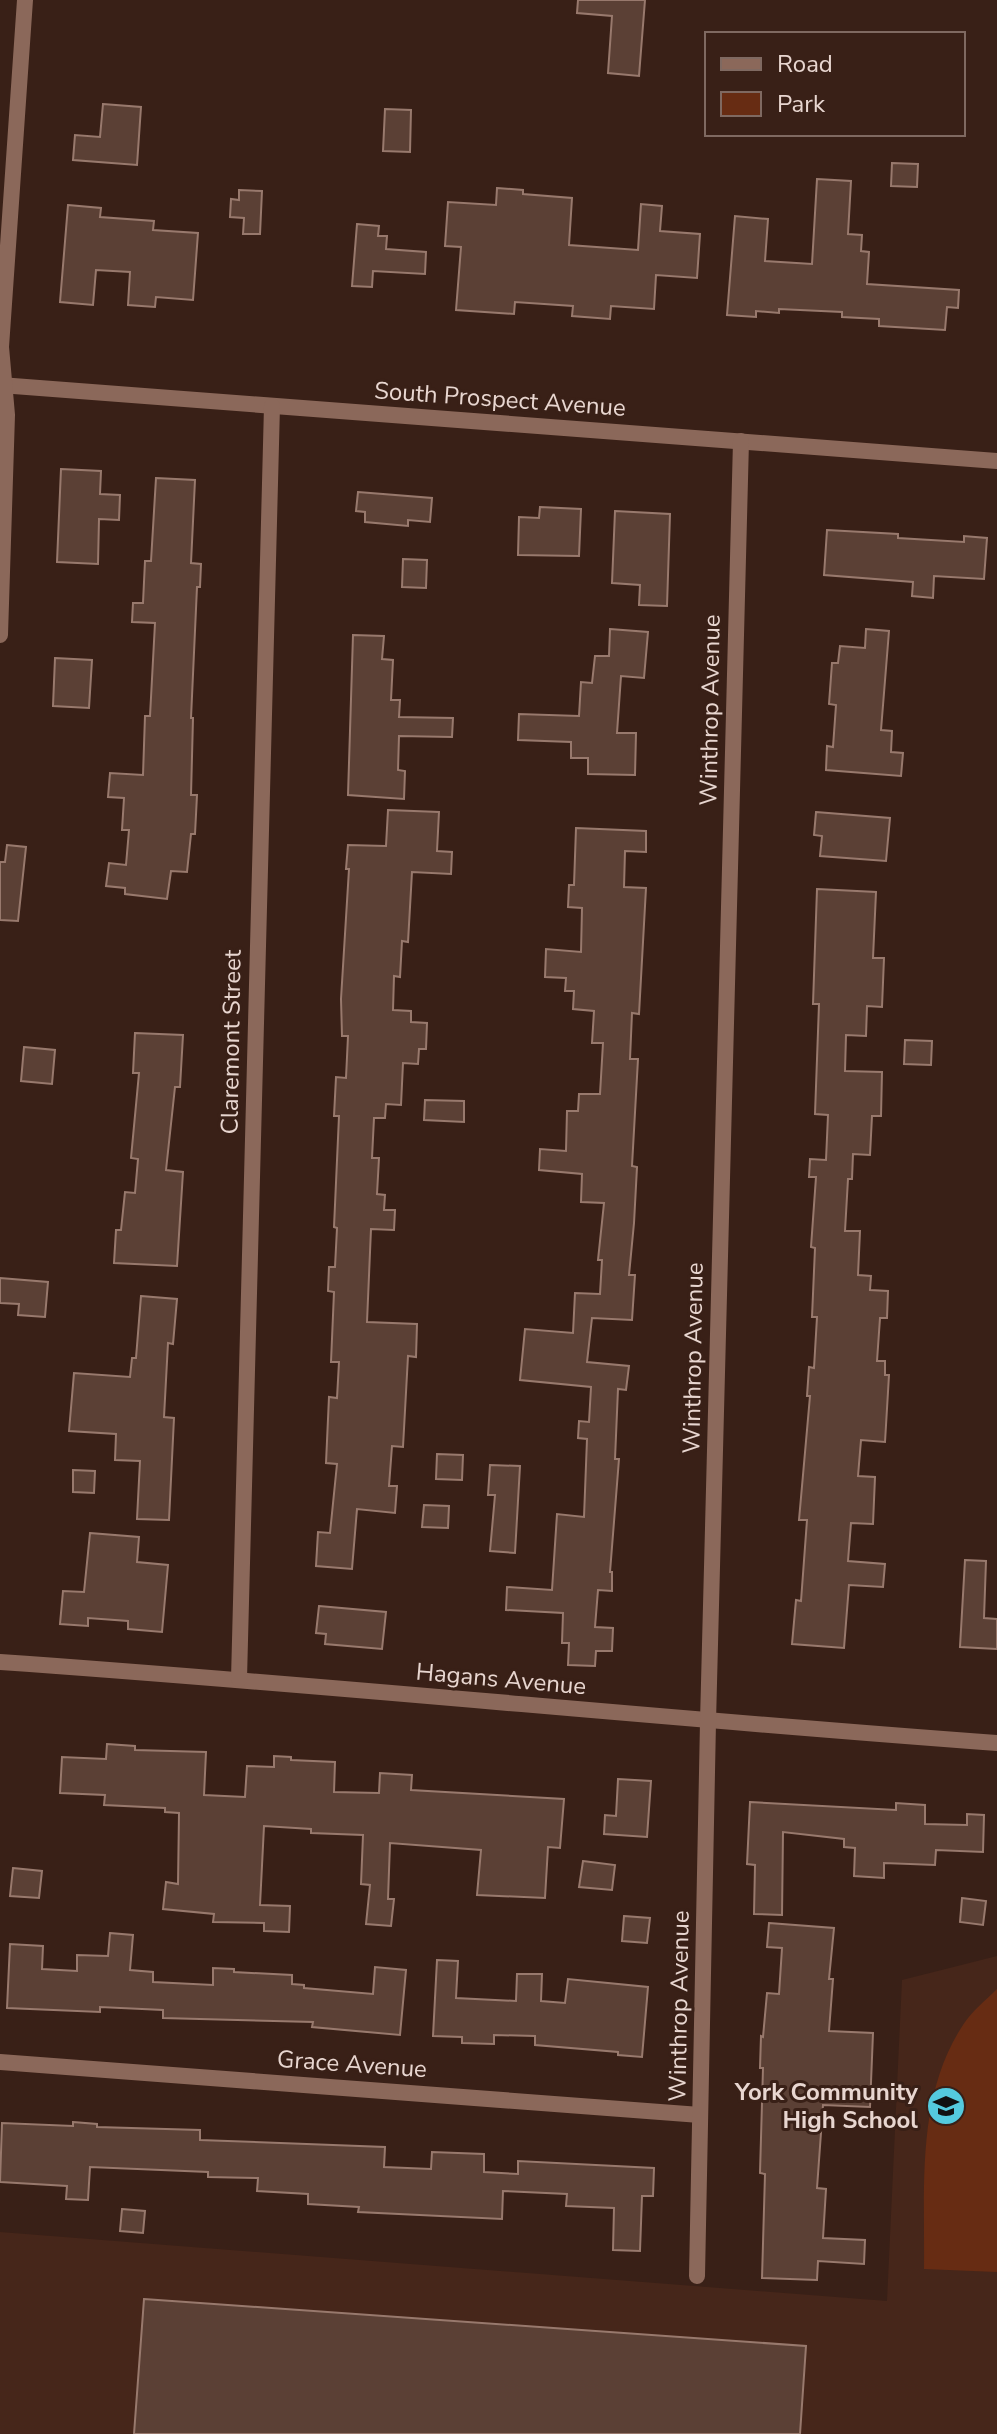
<svg xmlns="http://www.w3.org/2000/svg" width="997" height="2434" font-family="'Nunito Sans',sans-serif">
<rect width="100%" height="100%" fill="#392017"/>
<polygon fill="#46261a" points="997,1956 997,2434 0,2434 0,2232 887,2301 902,1980"/>
<path fill="#672c13" d="M997 1989V2272L924 2269C925 2187 916 2096 963 2025 971 2012 986 2000 997 1989Z"/>
<g fill="#5b4035" stroke="#98796d" stroke-width="2">
<polygon points="578,0 645,0 639,76 608,73 612,16 577,13"/>
<polygon points="103,104 141,107 137,165 73,160 75,135 100,137"/>
<polygon points="385,109 411,110 410,152 383,151"/>
<polygon points="892,163 918,164 917,187 891,186"/>
<polygon points="817,179 851,181 848,234 862,235 861,251 869,252 867,284 959,290 958,308 947,307 945,330 879,326 879,319 842,317 842,312 779,309 779,313 756,311 756,317 727,315 735,216 768,219 765,261 812,264"/>
<polygon points="497,188 523,190 523,194 572,198 569,245 638,250 641,204 662,206 660,231 700,234 697,278 656,275 654,309 611,306 610,319 572,316 573,306 515,302 514,314 456,310 461,247 445,246 448,202 496,205"/>
<polygon points="239,190 262,191 260,234 243,234 244,218 230,217 231,199 239,200"/>
<polygon points="68,205 101,208 100,217 154,221 153,230 198,233 193,300 156,297 155,307 128,305 130,272 96,270 93,305 60,302"/>
<polygon points="357,224 379,226 378,236 387,236 386,249 426,252 425,274 373,271 372,287 352,286"/>
<polygon points="61,469 101,471 100,494 120,495 119,520 99,519 98,564 57,562"/>
<polygon points="156,478 195,480 191,563 201,564 200,587 197,587 191,718 193,718 191,795 197,795 195,834 191,834 187,872 171,871 167,899 125,894 125,888 106,886 109,863 126,865 129,830 122,830 124,798 108,797 110,773 143,775 145,716 150,716 155,623 132,622 133,603 143,603 145,561 151,561"/>
<polygon points="358,492 432,498 430,522 408,520 408,526 365,522 365,512 356,511"/>
<polygon points="540,507 581,509 579,556 518,555 519,517 539,518"/>
<polygon points="615,511 670,514 667,606 639,605 640,585 612,583"/>
<polygon points="827,530 898,534 898,538 964,542 964,536 987,538 984,579 934,576 933,598 912,596 913,582 824,575"/>
<polygon points="403,559 427,560 426,588 402,587"/>
<polygon points="610,629 648,632 644,678 621,676 617,733 636,733 635,775 588,774 588,758 571,758 571,742 518,740 519,714 579,716 581,682 592,683 595,656 609,656"/>
<polygon points="866,629 889,631 881,730 892,731 891,752 903,753 901,776 826,770 827,746 833,747 836,705 829,704 832,663 838,663 840,646 865,648"/>
<polygon points="353,635 384,636 382,659 393,660 391,700 400,700 399,717 453,718 452,737 399,736 398,770 405,771 404,799 348,795"/>
<polygon points="55,658 92,660 89,708 53,706"/>
<polygon points="388,810 439,812 437,851 452,852 451,874 412,872 408,942 402,941 400,977 394,976 393,1010 411,1011 411,1022 427,1023 426,1049 419,1049 418,1064 403,1063 401,1105 386,1104 385,1118 374,1118 372,1158 379,1158 377,1194 385,1195 384,1210 395,1210 394,1230 371,1229 367,1322 417,1324 416,1357 408,1356 403,1447 392,1446 389,1486 397,1486 395,1513 357,1509 352,1569 316,1566 318,1532 330,1533 337,1464 326,1463 329,1397 337,1398 339,1362 331,1362 334,1292 328,1291 329,1267 335,1267 337,1228 334,1227 339,1116 334,1116 336,1077 346,1078 348,1036 342,1036 341,999 349,869 346,869 348,845 386,846"/>
<polygon points="816,812 890,818 886,861 820,856 822,836 814,835"/>
<polygon points="576,828 646,831 646,852 625,851 624,887 646,888 639,1014 632,1013 630,1059 638,1059 632,1166 637,1167 634,1223 629,1275 635,1275 632,1320 592,1318 587,1362 629,1366 626,1390 618,1389 615,1459 619,1459 610,1572 612,1572 612,1591 598,1590 595,1627 613,1628 612,1651 596,1651 595,1666 568,1665 569,1643 562,1643 563,1613 506,1610 507,1587 552,1590 557,1514 584,1517 587,1439 578,1438 579,1421 589,1422 591,1387 520,1380 525,1329 573,1333 575,1293 600,1294 602,1260 598,1260 604,1203 581,1202 582,1174 539,1170 540,1149 566,1151 567,1111 578,1111 579,1094 600,1094 603,1043 592,1043 594,1011 573,1009 574,991 565,991 566,978 545,977 546,949 581,952 582,908 568,907 569,885 574,885"/>
<polygon points="7,845 26,847 18,921 0,920 0,862 5,862"/>
<polygon points="817,889 876,892 873,958 884,958 882,1007 867,1006 866,1036 846,1035 845,1071 882,1072 881,1116 872,1116 870,1155 853,1154 852,1179 848,1179 845,1231 860,1231 858,1275 871,1276 870,1290 888,1291 887,1318 880,1318 877,1361 885,1361 885,1375 889,1375 885,1442 861,1440 858,1476 875,1477 873,1524 851,1523 848,1561 885,1564 883,1587 849,1585 844,1648 792,1644 796,1600 801,1601 807,1520 799,1520 810,1396 807,1396 809,1367 814,1368 817,1317 812,1317 815,1248 811,1247 816,1177 809,1177 810,1159 826,1160 828,1115 815,1114 819,1004 813,1004"/>
<polygon points="135,1033 183,1035 180,1087 175,1087 166,1170 183,1172 177,1266 114,1263 116,1230 121,1230 125,1192 135,1193 138,1159 131,1158 139,1073 133,1073"/>
<polygon points="905,1040 932,1041 931,1065 904,1064"/>
<polygon points="24,1047 55,1050 52,1084 21,1081"/>
<polygon points="425,1100 464,1101 464,1122 424,1120"/>
<polygon points="0,1278 48,1282 45,1317 18,1315 19,1304 0,1303"/>
<polygon points="141,1296 177,1299 173,1344 168,1343 164,1417 174,1418 169,1520 137,1519 140,1461 115,1460 116,1434 69,1431 74,1373 130,1377 132,1358 136,1358"/>
<polygon points="437,1454 463,1455 462,1480 436,1479"/>
<polygon points="490,1465 520,1466 515,1553 490,1551 495,1495 488,1495"/>
<polygon points="73,1470 95,1471 94,1493 73,1492"/>
<polygon points="424,1505 449,1506 448,1528 422,1527"/>
<polygon points="90,1533 139,1537 137,1562 168,1565 162,1632 128,1629 128,1621 88,1618 88,1626 60,1624 63,1591 84,1592"/>
<polygon points="965,1560 986,1561 984,1618 997,1619 997,1649 960,1647"/>
<polygon points="319,1606 386,1612 382,1649 325,1644 326,1634 316,1633"/>
<polygon points="107,1744 135,1746 135,1750 206,1752 204,1795 245,1797 247,1766 274,1767 274,1756 291,1757 291,1760 335,1762 334,1792 379,1793 380,1773 412,1775 411,1790 564,1799 560,1848 548,1847 545,1898 477,1895 481,1850 390,1843 388,1899 394,1899 391,1926 366,1924 370,1885 361,1884 363,1835 311,1833 311,1829 264,1826 260,1905 290,1906 289,1932 264,1931 264,1923 213,1922 214,1914 163,1909 166,1882 178,1884 179,1813 165,1812 165,1808 104,1805 105,1795 60,1793 62,1757 106,1759"/>
<polygon points="618,1779 651,1781 647,1837 604,1834 605,1815 616,1816"/>
<polygon points="750,1802 896,1810 896,1803 925,1805 925,1824 967,1825 967,1814 984,1815 983,1852 936,1850 935,1865 884,1863 884,1878 854,1876 855,1848 844,1847 844,1839 783,1832 782,1915 754,1914 755,1865 747,1864"/>
<polygon points="583,1861 615,1865 612,1890 579,1887"/>
<polygon points="13,1868 42,1871 39,1898 10,1896"/>
<polygon points="962,1898 986,1901 983,1925 960,1922"/>
<polygon points="624,1916 650,1918 647,1943 622,1941"/>
<polygon points="769,1923 834,1928 829,1979 833,1979 829,2031 873,2033 870,2107 823,2105 817,2188 826,2189 823,2238 865,2240 864,2264 818,2261 817,2280 762,2278 765,2174 760,2173 763,2068 760,2068 761,2036 763,2037 767,1993 779,1994 782,1948 767,1947"/>
<polygon points="110,1933 133,1935 130,1970 153,1972 153,1982 213,1985 213,1968 234,1969 234,1972 292,1975 292,1984 304,1985 304,1988 373,1994 375,1967 406,1970 400,2035 312,2027 313,2022 163,2018 163,2010 100,2007 100,2012 7,2008 10,1944 43,1946 42,1969 77,1971 77,1955 108,1956"/>
<polygon points="437,1960 458,1961 456,1998 516,2001 517,1974 542,1974 541,2001 565,2003 568,1979 648,1987 642,2057 618,2055 618,2052 535,2045 535,2036 494,2035 494,2044 462,2043 462,2037 433,2036"/>
<polygon points="73,2122 97,2124 97,2127 200,2130 200,2140 385,2147 384,2167 431,2169 432,2152 484,2154 484,2172 518,2174 518,2161 654,2168 653,2196 642,2196 640,2251 613,2250 614,2208 566,2206 567,2194 503,2191 502,2219 358,2212 359,2207 308,2204 308,2194 257,2191 258,2178 208,2177 208,2172 90,2167 88,2200 66,2199 67,2186 0,2182 2,2123 73,2126"/>
<polygon points="122,2209 145,2211 143,2233 120,2231"/>
<polygon points="144,2299 806,2346 800,2434 134,2434"/>
</g>
<g fill="none" stroke-linecap="round" stroke-linejoin="round">
<g stroke="#8b685a" stroke-width="16">
<polyline points="0,385 997,461"/>
<polyline points="0,635 7,415 1,347 25,0"/>
<path d="M0 1662C333 1685 664 1719 997 1743"/>
<polyline points="239,1679 272,406"/>
<polyline points="0,2062 700,2115"/>
<polyline points="697,2276 708,1722 741,441"/>
</g>
</g>
<defs>
<symbol id="school-disc" viewBox="-11 -11 22 22"><circle r="9.5" fill="#54cade" stroke="#392017"/><path d="M0-5L7-2L0 1L-7-2ZM-4 1L0 2.5L4 1V4Q0 6-4 4Z" fill="#111"/></symbol>
</defs>
<g fill-rule="evenodd">
<use href="#school-disc" x="924" y="2084" width="44" height="44"/>
</g>
<g text-anchor="middle" stroke-width="6" stroke-linejoin="round" paint-order="stroke">
<g font-size="24" fill="#e8d6d0" stroke="#392017">
<text transform="translate(500 399) rotate(4)" y="8">South Prospect Avenue</text>
<text transform="translate(710 710) rotate(-89)" y="8">Winthrop Avenue</text>
<text transform="translate(231 1042) rotate(-89)" y="8">Claremont Street</text>
<text transform="translate(693 1358) rotate(-89)" y="8">Winthrop Avenue</text>
<text transform="translate(501 1679) rotate(5)" y="8">Hagans Avenue</text>
<text transform="translate(679 2006) rotate(-89)" y="8">Winthrop Avenue</text>
<text transform="translate(352 2064) rotate(4)" y="8">Grace Avenue</text>
</g>
<g font-size="24" font-weight="bold" fill="#e8d6d0" stroke="#392017" text-anchor="end">
<text x="918" y="2100">York Community<tspan x="918" dy="28">High School</tspan></text>
</g>
</g>
<rect x="705" y="32" width="260" height="104" fill="#392017" stroke="#7f6961" stroke-width="2"/>
<rect x="721" y="58" width="40" height="12" fill="#8b685a" stroke="#7f6961" stroke-width="2"/>
<text x="777" y="72" font-size="24" fill="#e8d6d0">Road</text>
<rect x="721" y="92" width="40" height="24" fill="#672c13" stroke="#7f6961" stroke-width="2"/>
<text x="777" y="112" font-size="24" fill="#e8d6d0">Park</text>
</svg>
